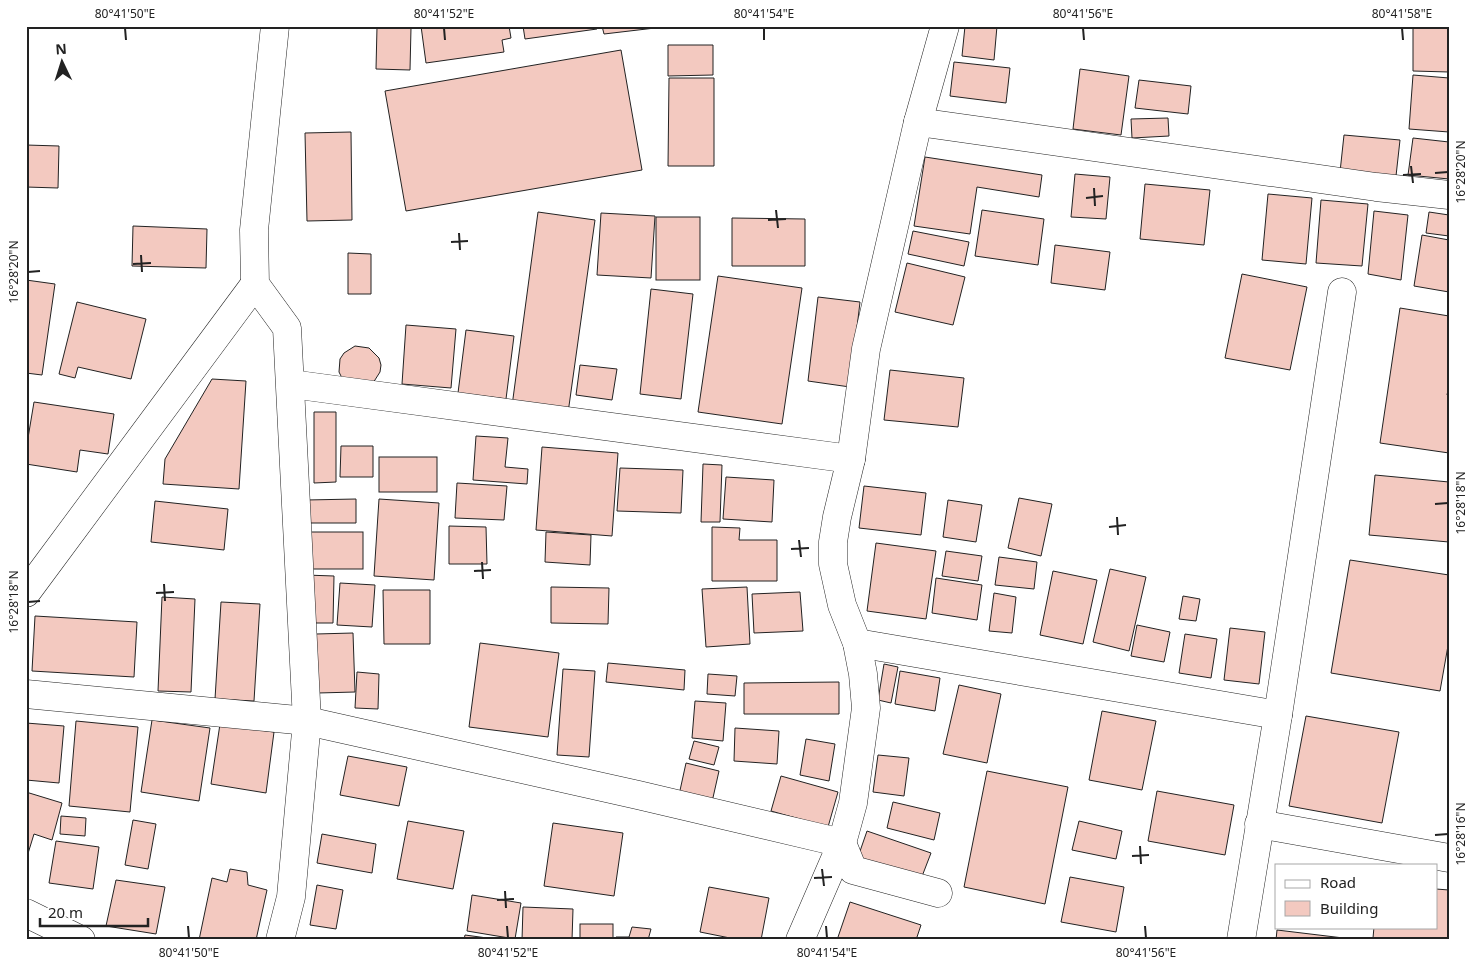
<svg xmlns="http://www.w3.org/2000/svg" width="1475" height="966" font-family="'Noto Sans',sans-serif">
<rect width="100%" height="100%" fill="#fff"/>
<g fill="#f3c9c0" stroke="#222">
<polygon points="421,26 509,26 511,38 502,40 504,52 426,63"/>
<polygon points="523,26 597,26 597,29 525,39"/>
<polygon points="602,26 672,26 604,34"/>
<polygon points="965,26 997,26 994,60 962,56"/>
<polygon points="1413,26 1449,26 1449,72 1413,71"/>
<polygon points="377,27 411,28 410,70 376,69"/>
<polygon points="668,45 713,45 713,75 668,76"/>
<polygon points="621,50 642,170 406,211 385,91"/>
<polygon points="954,62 1010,68 1006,103 950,96"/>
<polygon points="1080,69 1129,76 1121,135 1073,129"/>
<polygon points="1413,75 1449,78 1449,132 1409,129"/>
<polygon points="669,78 714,78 714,166 668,166"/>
<polygon points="1139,80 1191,86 1188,114 1135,108"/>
<polygon points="1168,118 1169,136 1132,138 1131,119"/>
<polygon points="351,132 352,220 307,221 305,133"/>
<polygon points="1344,135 1400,140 1396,176 1340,172"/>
<polygon points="1413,138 1449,142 1449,179 1408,175"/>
<polygon points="26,145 59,146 58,188 26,187"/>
<polygon points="925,157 1042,175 1039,197 977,187 970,234 914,226"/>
<polygon points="1075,174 1110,177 1106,219 1071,217"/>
<polygon points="1145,184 1210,190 1204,245 1140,239"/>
<polygon points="1268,194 1312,198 1306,264 1262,260"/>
<polygon points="1321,200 1368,204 1362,266 1316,263"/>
<polygon points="982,210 1044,219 1038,265 975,256"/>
<polygon points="1374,211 1408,215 1401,280 1368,274"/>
<polygon points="538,212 595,220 568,413 512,406"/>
<polygon points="1429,212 1449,215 1449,236 1426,233"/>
<polygon points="601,213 655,216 651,278 597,275"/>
<rect x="656" y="217" width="44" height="63"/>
<polygon points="732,218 805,219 805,266 732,266"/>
<polygon points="133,226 207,229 206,268 132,266"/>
<polygon points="913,231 969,242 964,266 908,254"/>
<polygon points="1422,235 1449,240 1449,292 1414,286"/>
<polygon points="1055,245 1110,252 1105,290 1051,283"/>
<polygon points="348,253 371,254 371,294 348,294"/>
<polygon points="907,263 965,277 953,325 895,312"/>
<polygon points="1242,274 1307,287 1290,370 1225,358"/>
<polygon points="718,276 802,288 782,424 698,412"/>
<polygon points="26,280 55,284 42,375 26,373"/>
<polygon points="651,289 693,294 681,399 640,394"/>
<polygon points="818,297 860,302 850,387 808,381"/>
<polygon points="77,302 146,319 131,379 78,367 75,378 59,374"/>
<polygon points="1400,308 1449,316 1449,385 1447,395 1449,395 1449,453 1380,443"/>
<polygon points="406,325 456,329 451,388 402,384"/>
<polygon points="466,330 514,336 506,399 458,393"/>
<polygon points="355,346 369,348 379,358 381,365 380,372 373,383 342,378 339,372 340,359 344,353"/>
<polygon points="580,365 617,369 612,400 576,395"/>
<polygon points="890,370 964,378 958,427 884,420"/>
<polygon points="212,379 246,381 239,489 163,484 165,459"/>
<polygon points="34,402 114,414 108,454 80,450 77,472 26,464 26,450"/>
<polygon points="314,412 336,412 336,482 314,483"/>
<polygon points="476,436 508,438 505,467 528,469 527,484 473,480"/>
<polygon points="341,446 373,446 373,477 340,477"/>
<polygon points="542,447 618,453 612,536 536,530"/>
<rect x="379" y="457" width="58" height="35"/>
<polygon points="703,464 722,465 720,522 701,522"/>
<polygon points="620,468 683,470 681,513 617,511"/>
<polygon points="1375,475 1449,482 1449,542 1369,535"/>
<polygon points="726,477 774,480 772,522 723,519"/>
<polygon points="457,483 507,486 504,520 455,518"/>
<polygon points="864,486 926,493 921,535 859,528"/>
<polygon points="1019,498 1052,504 1041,556 1008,548"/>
<polygon points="356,499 356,523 306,523 306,500"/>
<polygon points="379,499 439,503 434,580 374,576"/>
<polygon points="948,500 982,505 976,542 943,537"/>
<polygon points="155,501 228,509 224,550 151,542"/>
<polygon points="449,526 486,527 487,564 449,564"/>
<polygon points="712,527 740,528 739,540 777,540 777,581 712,581"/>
<rect x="310" y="532" width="53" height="37"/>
<polygon points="546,532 591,535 590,565 545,562"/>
<polygon points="876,543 936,551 926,619 867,611"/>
<polygon points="946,551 982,556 978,581 942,576"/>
<polygon points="999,557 1037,562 1034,589 995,585"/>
<polygon points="1350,560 1449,575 1449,640 1440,691 1331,673"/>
<polygon points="1110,569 1146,577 1129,651 1093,642"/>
<polygon points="1053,571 1097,580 1083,644 1040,635"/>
<polygon points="305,575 334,576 333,623 304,623"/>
<polygon points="936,578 982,585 977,620 932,613"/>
<polygon points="340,583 375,585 372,627 337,625"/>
<polygon points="551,587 609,588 608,624 551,623"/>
<polygon points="747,587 750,644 706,647 702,589"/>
<polygon points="383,590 430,590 430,644 384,644"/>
<polygon points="800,592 803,631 754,633 752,594"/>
<polygon points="994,593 1016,597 1012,633 989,631"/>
<polygon points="1183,596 1200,599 1196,621 1179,619"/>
<polygon points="162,597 195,599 191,692 158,691"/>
<polygon points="221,602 260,604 254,701 215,699"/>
<polygon points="35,616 137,622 134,677 32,671"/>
<polygon points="1137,625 1170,632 1164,662 1131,656"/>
<polygon points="1230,628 1265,632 1259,684 1224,680"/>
<polygon points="353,633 355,692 318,693 316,634"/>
<polygon points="1185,634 1217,639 1211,678 1179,673"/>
<polygon points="480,643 559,653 548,737 469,727"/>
<polygon points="608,663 685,670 684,690 606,682"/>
<polygon points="884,664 898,667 891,703 878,700"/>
<polygon points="563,669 595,671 589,757 557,755"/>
<polygon points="900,671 940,678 935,711 895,704"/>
<polygon points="357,672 379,674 378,709 355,708"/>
<polygon points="708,674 737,676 735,696 707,694"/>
<polygon points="839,682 839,714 744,714 744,683"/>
<polygon points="959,685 1001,694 987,763 943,754"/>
<polygon points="695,701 726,703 723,741 692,738"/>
<polygon points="1102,711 1156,721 1142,790 1089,780"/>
<polygon points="1306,716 1399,732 1382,823 1289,806"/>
<polygon points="152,720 210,728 199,801 141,792"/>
<polygon points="76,721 138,727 130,812 69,806"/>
<polygon points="26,723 64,726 59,783 26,780"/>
<polygon points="220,724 274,732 266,793 211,784"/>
<polygon points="735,728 779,731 777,764 734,761"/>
<polygon points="806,739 835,744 829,781 800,775"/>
<polygon points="694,741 719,747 714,765 689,759"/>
<polygon points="878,755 909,758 904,796 873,792"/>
<polygon points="348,756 407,767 399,806 340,795"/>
<polygon points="686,763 719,771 712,802 679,795"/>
<polygon points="987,771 1068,787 1045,904 964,887"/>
<polygon points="781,776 838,792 828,827 771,811"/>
<polygon points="1157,791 1234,805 1225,855 1148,841"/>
<polygon points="26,792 62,803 52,840 34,834 26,860"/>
<polygon points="893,802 940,813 934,840 887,828"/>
<polygon points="61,816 86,818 85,836 60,834"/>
<polygon points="133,820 156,824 148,869 125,865"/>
<polygon points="408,821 464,831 453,889 397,879"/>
<polygon points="1079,821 1122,831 1116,859 1072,850"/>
<polygon points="553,823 623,833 614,896 544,886"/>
<polygon points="867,831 931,853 921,879 858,857"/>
<polygon points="322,834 376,844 372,873 317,863"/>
<polygon points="56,841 99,847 93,889 49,883"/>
<polygon points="230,869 247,872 248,885 267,890 256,940 199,940 212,878 227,882"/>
<polygon points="1070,877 1124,887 1116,932 1061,922"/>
<polygon points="116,880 165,887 156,934 106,926"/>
<polygon points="317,885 343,890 336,929 310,925"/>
<polygon points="709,887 769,898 761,940 740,940 700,932"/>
<polygon points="1436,889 1449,890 1449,940 1390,940 1373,938 1374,927 1436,927"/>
<polygon points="472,895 521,903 515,939 467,931"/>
<polygon points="850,902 921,925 916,940 837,940"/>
<polygon points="523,907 573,909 572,940 522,940"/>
<rect x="580" y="924" width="33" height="16"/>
<polygon points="632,927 651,929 648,940 616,940 616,937 629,937"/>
<polygon points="1277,930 1360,940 1276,940"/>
<polygon points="465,935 502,940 464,940"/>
</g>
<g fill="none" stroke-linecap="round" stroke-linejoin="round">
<defs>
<g id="minor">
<polyline points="918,122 1376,187 1449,195"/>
<polyline points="291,384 851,459"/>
<polyline points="26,593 255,284"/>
<polyline points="857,643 1278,715"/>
<polyline points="26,694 307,721 638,795 842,843 853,870 938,893"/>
<polyline points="1259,824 1449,858"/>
<polyline points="26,913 81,940"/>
<polyline points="800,940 842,843 853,803 866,708 863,674 857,643 842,605 833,564 833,542 837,517 851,459 866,349 918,122 945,26"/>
<polyline points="1241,940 1278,715 1342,292"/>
</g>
<polyline id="major" points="275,26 254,230 255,284 287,328 307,721 291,897 280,940"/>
</defs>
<use href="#minor" stroke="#222" stroke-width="29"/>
<use href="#major" stroke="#222" stroke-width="29"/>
<use href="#minor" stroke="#fff" stroke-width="28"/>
<use href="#major" stroke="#fff" stroke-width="28"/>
</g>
<path fill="none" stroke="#222" stroke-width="2" d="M125 28 126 40M444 28 445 40M764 28V40M1083 28 1084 40M1402 28 1403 40M1411 166 1413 183M1435 173 1448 172M1403 175 1421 174M1094 188 1095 206M1086 198 1103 196M776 210 778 228M768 220 786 219M459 233 460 250M451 242 468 241M141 255 142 272M133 264 151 263M28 272 40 271M1435 504 1448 503M1117 517 1118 535M1109 527 1126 525M799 540 801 557M791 549 809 548M482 562 483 579M474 571 491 570M164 584 165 601M156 593 174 592M28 602 40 601M1435 835 1448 834M1140 846 1141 864M1132 856 1149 855M822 869 824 886M814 878 832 877M505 891 506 908M497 900 514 899M188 926 189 938M507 926 508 938M826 926 827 938M1145 926 1146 938"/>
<rect width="1475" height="966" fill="none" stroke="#ffffff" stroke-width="55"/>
<rect x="1275" y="864" width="162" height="65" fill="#ffffff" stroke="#a7a7a7"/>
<rect x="1285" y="880" width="25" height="8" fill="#ffffff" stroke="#a7a7a7"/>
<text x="1320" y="888" font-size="15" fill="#222222">Road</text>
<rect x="1285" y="901" width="25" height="15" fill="#f3c9c0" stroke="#a7a7a7"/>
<text x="1320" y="914" font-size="15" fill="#222222">Building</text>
<g transform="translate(62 62) rotate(356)" stroke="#ffffff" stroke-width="4" paint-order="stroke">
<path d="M0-4L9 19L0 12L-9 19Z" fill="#222222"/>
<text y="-8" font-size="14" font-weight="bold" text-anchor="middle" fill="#222222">N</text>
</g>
<path d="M40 918v8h108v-8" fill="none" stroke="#222222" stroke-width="2.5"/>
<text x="48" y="918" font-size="15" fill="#222222" stroke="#ffffff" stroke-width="4" paint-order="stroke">20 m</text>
<rect x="28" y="28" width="1420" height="910" fill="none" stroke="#222" stroke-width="2"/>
<g font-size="12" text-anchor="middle" fill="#222">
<text x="125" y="18">80°41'50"E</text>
<text x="444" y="18">80°41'52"E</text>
<text x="764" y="18">80°41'54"E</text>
<text x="1083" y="18">80°41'56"E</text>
<text x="1402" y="18">80°41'58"E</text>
<text transform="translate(1461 172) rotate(-90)" y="4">16°28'20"N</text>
<text transform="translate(14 272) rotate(-90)" y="4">16°28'20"N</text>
<text transform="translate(1461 503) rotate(-90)" y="4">16°28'18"N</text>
<text transform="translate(14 602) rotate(-90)" y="4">16°28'18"N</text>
<text transform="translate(1461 834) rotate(-90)" y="4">16°28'16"N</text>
<text x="189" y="957">80°41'50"E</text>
<text x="508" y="957">80°41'52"E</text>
<text x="827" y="957">80°41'54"E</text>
<text x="1146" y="957">80°41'56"E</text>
</g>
</svg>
